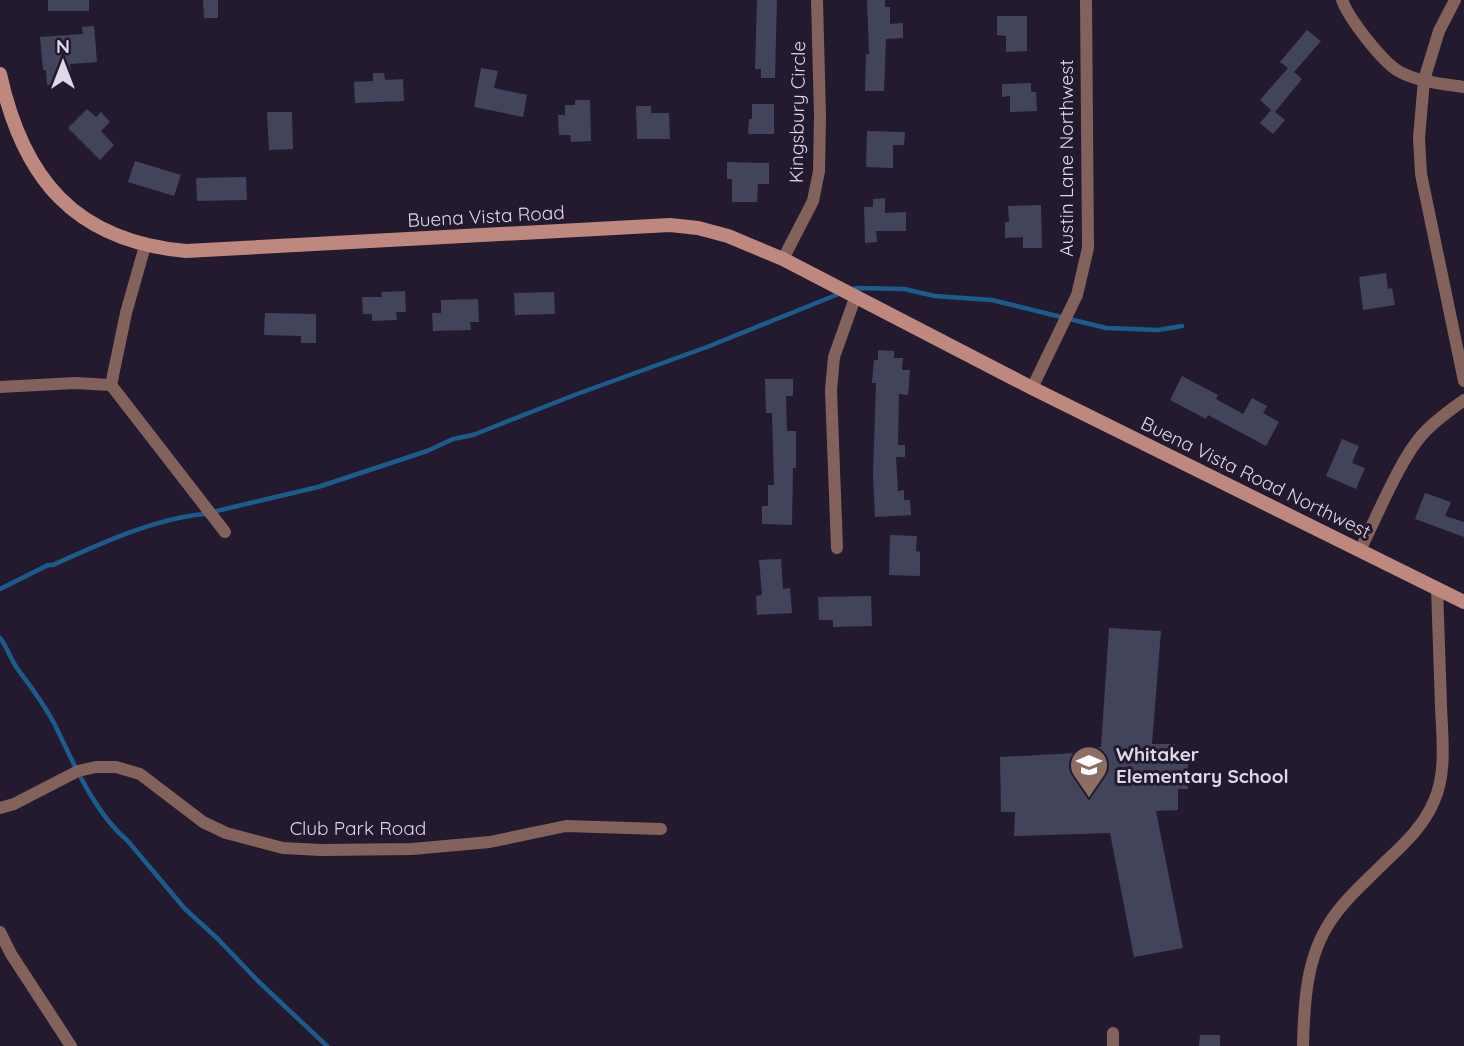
<svg xmlns="http://www.w3.org/2000/svg" width="1464" height="1046" font-family="Quicksand,sans-serif">
<rect width="100%" height="100%" fill="#231a2f"/>
<g fill="none" stroke-linecap="round" stroke-linejoin="round">
<g stroke="#1b5c8c" stroke-width="4.5">
<polyline points="849,290 857,288 904,289 935,296 992,300 1106,328 1158,330 1182,326"/>
<path d="M0 589 48 565H53C97 545 156 518 204 514L318 487 427 451 453 439 473 435 577 394 707 347 841 293"/>
<path d="M0 638C8 648 11 661 19 671 32 688 45 706 55 725 73 762 95 814 127 840L185 909 218 939 258 981 327 1046"/>
</g>
</g>
<g fill="#42445c">
<rect x="48" y="0" width="41" height="11"/>
<polygon points="203,0 218,0 218,18 204,18"/>
<polygon points="757,0 777,0 775,78 761,78 761,69 755,69"/>
<polygon points="867,0 885,0 885,7 890,7 890,24 903,23 903,38 886,39 884,91 865,91 866,54 869,54"/>
<polygon points="997,16 1027,16 1027,51 1006,52 1006,36 997,35"/>
<polygon points="94,26 97,62 70,64 72,83 47,85 46,70 43,70 40,37 83,34 82,27"/>
<polygon points="1307,30 1321,41 1294,72 1302,79 1275,112 1285,120 1273,134 1260,123 1271,110 1260,100 1288,68 1280,62"/>
<polygon points="481,68 498,71 494,88 527,95 523,117 474,107"/>
<polygon points="373,73 384,73 385,80 403,79 404,101 355,103 354,82 373,81"/>
<polygon points="1031,83 1031,92 1036,92 1037,111 1010,112 1010,96 1002,97 1002,84"/>
<polygon points="575,100 590,100 591,141 571,142 570,135 559,135 558,115 565,115 565,105 575,105"/>
<polygon points="752,104 774,104 774,134 748,134 749,119 752,119"/>
<polygon points="636,106 651,106 651,113 669,113 670,139 637,139"/>
<polygon points="87,109 96,117 101,112 110,122 101,131 114,145 100,160 68,128"/>
<polygon points="267,112 292,112 293,149 269,150"/>
<polygon points="867,131 905,132 904,145 893,145 893,168 866,167"/>
<polygon points="135,161 181,175 174,196 128,182"/>
<polygon points="727,162 769,163 769,184 758,184 757,202 732,202 732,179 727,179"/>
<polygon points="246,177 247,200 197,201 196,178"/>
<polygon points="885,198 885,213 906,212 906,231 876,231 877,242 865,243 864,207 873,207 873,199"/>
<polygon points="1041,205 1042,248 1023,248 1023,237 1005,238 1005,222 1009,222 1008,206"/>
<polygon points="1386,273 1388,289 1392,288 1395,305 1363,310 1359,277"/>
<polygon points="405,291 406,312 396,312 397,320 372,321 372,314 363,314 362,297 382,297 381,292"/>
<polygon points="554,292 555,314 515,315 514,293"/>
<polygon points="478,299 479,322 470,322 471,330 433,331 432,313 441,313 441,300"/>
<polygon points="265,313 316,314 316,343 301,343 301,336 264,335"/>
<polygon points="878,350 894,351 894,358 903,358 902,370 910,370 908,395 899,394 898,445 905,445 905,457 896,457 898,491 904,490 904,500 910,500 911,515 875,517 873,475 876,383 872,383 874,360 878,360"/>
<polygon points="1182,376 1218,395 1216,399 1243,414 1252,398 1267,406 1263,413 1279,422 1266,446 1208,415 1206,419 1170,400"/>
<polygon points="765,379 793,379 793,396 786,396 787,431 796,431 796,468 793,468 792,525 762,524 762,506 768,506 768,485 774,485 772,413 766,413"/>
<polygon points="1342,439 1359,446 1352,463 1365,468 1356,489 1326,476"/>
<polygon points="1425,493 1451,502 1445,516 1464,522 1464,537 1415,519"/>
<polygon points="890,535 917,536 916,551 920,552 920,576 889,575"/>
<polygon points="781,559 783,589 790,588 792,613 757,615 756,596 762,595 759,560"/>
<polygon points="871,596 872,626 833,627 833,620 819,620 818,597"/>
<polygon points="1109,628 1161,631 1152,744 1175,744 1175,764 1188,764 1188,789 1178,789 1178,810 1156,811 1183,948 1134,957 1110,833 1014,836 1015,812 1001,812 1000,757 1093,752 1093,747 1101,747"/>
<polygon points="1200,1035 1220,1035 1220,1046 1199,1046"/>
</g>
<g fill="none" stroke-linecap="round" stroke-linejoin="round">
<g stroke="#84625c" stroke-width="12">
<path d="M1342 0C1349 19 1383 63 1400 72 1419 82 1443 84 1464 87"/>
<polyline points="1455,0 1439,31 1424,80 1419,138 1421,174 1464,381"/>
<polyline points="783,259 813,201 819,171 820,116 817,0"/>
<polyline points="111,385 225,532"/>
<polyline points="111,385 126,313 145,246"/>
<polyline points="0,387 75,383 111,385"/>
<polyline points="1032,388 1077,295 1088,248 1086,0"/>
<polyline points="837,548 831,390 834,357 855,298"/>
<path d="M1360 550C1377 517 1399 461 1422 435 1434 421 1449 411 1464 400"/>
<polyline points="0,808 14,804 78,771 96,767 116,767 140,774 203,822 226,833 283,848 321,850 412,849 490,842 566,826 661,829"/>
<polyline points="0,932 11,954 71,1046"/>
<polyline points="1113,1033 1113,1046"/>
<path d="M1303 1046C1304 1004 1306 958 1330 922 1344 900 1365 882 1384 863 1403 845 1424 826 1434 801 1447 773 1442 736 1441 706 1440 666 1438 627 1437 588"/>
</g>
<path stroke="#be887e" stroke-width="14" d="M0 74C23 179 75 241 186 251L670 225 698 228 728 236 783 259 1032 388 1464 602"/>
</g>
<defs>
<symbol id="school-pin" viewBox="-11 -11 22 30"><path d="M0 17L-7.5 6A9.5 9.5 0 1 1 7.5 6Z" fill="#8d6e63" stroke="#231a2f"/><path d="M0-5L7-2L0 1L-7-2ZM-4 1L0 2.5L4 1V4Q0 6-4 4Z" fill="#fff"/></symbol>
</defs>
<g fill-rule="evenodd">
<use href="#school-pin" x="1067" y="743" width="44" height="60"/>
</g>
<g text-anchor="middle" stroke-width="6" stroke-linejoin="round" paint-order="stroke">
<g font-size="19" fill="#ded9e7" stroke="#231a2f">
<text transform="translate(797 112) rotate(-89)" y="7">Kingsbury Circle</text>
<text transform="translate(1066 158) rotate(-90)" y="7">Austin Lane Northwest</text>
<text transform="translate(486 216) rotate(-3)" y="7">Buena Vista Road</text>
<text transform="translate(1256 477) rotate(26)" y="7">Buena Vista Road Northwest</text>
<text x="358" y="835">Club Park Road</text>
</g>
<g font-size="19" font-weight="bold" fill="#ded9e7" stroke="#231a2f" text-anchor="start">
<text x="1116" y="761">Whitaker<tspan x="1116" dy="22">Elementary School</tspan></text>
</g>
</g>
<g transform="translate(63 63)" stroke="#231a2f" stroke-width="5" paint-order="stroke">
<path d="M0-5L12 26L0 18L-12 26Z" fill="#ded9e7"/>
<text y="-10" font-size="19" font-weight="bold" text-anchor="middle" fill="#ded9e7">N</text>
</g>
</svg>
